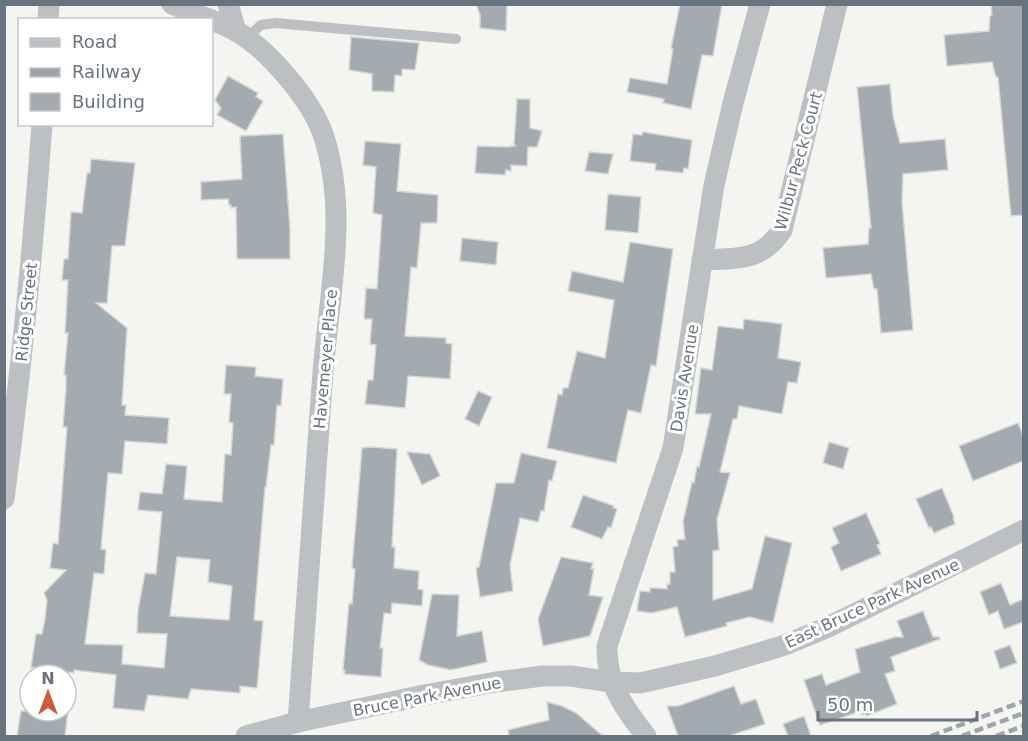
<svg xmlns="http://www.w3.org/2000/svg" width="1028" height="741" font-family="'DejaVu Sans',sans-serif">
<rect width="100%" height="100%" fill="#f4f4f1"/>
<g fill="#a4abb0" stroke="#d6d6d4" stroke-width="1.5" fill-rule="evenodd">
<polygon points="476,4 507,4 506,31 480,28 480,15"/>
<polygon points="680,4 722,4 713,56 702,55 691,109 663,103 664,99 627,92 630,78 667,84 673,49 671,48"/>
<polygon points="991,4 1023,4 1023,215 1011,216 998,77 996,77 992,62 947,66 944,35 989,31 990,16 992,15"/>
<polygon points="351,37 419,43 415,70 402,69 402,76 395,75 394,92 372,91 372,74 349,70"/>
<polygon points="228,76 258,93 256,97 263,101 246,131 217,115 221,108 215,100"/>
<polygon points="890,84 893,116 900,143 945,139 948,170 903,174 902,202 913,330 881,333 877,289 874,289 871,274 826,278 823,248 868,244 869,228 871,228 857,87"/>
<polygon points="517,99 530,99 530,128 542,131 537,147 528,147 527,166 511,165 511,171 506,170 505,175 475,173 477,146 510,147 511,146 516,146 514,145"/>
<polygon points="643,132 692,140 688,169 684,168 683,173 655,170 656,164 630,161 633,134 642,135"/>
<polygon points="283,134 290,229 290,259 237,259 236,207 231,208 231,205 229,205 228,199 201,200 201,182 242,179 240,136"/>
<polygon points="365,141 401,144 397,191 438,195 437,223 421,223 417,268 411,267 405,336 446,338 446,343 452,344 450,379 408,376 405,408 365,404 368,380 373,380 376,345 370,344 372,319 364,319 366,288 377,289 382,215 373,213 376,167 363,165"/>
<polygon points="589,152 613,154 608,174 585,171"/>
<path d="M91 159 135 163 125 246H112L107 303H96L127 328 122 405H126L125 415 169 418 167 444 125 441 122 474 108 473 101 549 106 550 104 574 94 573 85 644 123 645 122 664 164 668 167 634 137 633 138 610 145 573 156 574 162 512 138 510 140 492 162 494 166 464 187 466 184 499 222 502 225 454 231 455 233 423 229 422 231 394H224L226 365 256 367 255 376 283 379 281 406 277 405 274 445H271L266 487H265L259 559 254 620 263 621 257 688 240 686V693L191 689 188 699 148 695 144 711 113 708 116 675 74 670V673L31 667 36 634H42L45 619 47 600 44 593 66 570 50 568 53 543 58 544 67 427H63L66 388V375H64L68 333H65L68 280H62L64 259H68L71 212 82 213 87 173H90ZM177 557 210 560 208 582 232 586 229 620 170 616Z"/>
<polygon points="608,194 641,197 638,233 605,230"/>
<polygon points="462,238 498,242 496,265 460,261"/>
<polygon points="630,242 673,249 656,366 651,365 641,413 628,410 616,463 547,448 558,394 562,395 563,388 568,388 577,351 605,358 614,300 568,291 572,271 623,282"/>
<polygon points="744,319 782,324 778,358 801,362 797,383 788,382 782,414 739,406 737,419 733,419 720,472 730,473 717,519 719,550 713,551 713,600 752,589 765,536 792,543 773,623 750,617 726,623 727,626 685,637 677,607 652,613 637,611 640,591 650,592 650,588 655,588 667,589 667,584 670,584 670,572 675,572 673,547 678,546 677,540 685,539 683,522 692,482 694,483 697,466 699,467 711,414 695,414 701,368 712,370 718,326 743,329"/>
<polygon points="478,391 492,397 479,426 465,419"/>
<polygon points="1018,423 1023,436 1023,461 973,481 959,446"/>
<polygon points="829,442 849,448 843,469 823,463"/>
<polygon points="372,447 397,449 392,547 395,547 394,568 419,571 418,589 423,590 422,606 392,603 391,614 384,613 380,648 383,648 381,677 344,674 345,670 343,670 349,603 352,604 355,569 352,568 362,448"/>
<polygon points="407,452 430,454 440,476 422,485"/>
<polygon points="521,453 557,461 552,481 549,480 544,511 541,511 538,522 520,518 510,565 513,591 480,597 476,568 479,567 496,483 514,483"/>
<polygon points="942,488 954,517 953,518 955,524 934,533 931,527 929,528 916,499"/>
<polygon points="583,495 614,506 613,508 617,509 611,528 608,527 602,539 571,527"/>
<polygon points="866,513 880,544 877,545 881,554 841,571 831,547 839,543 832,528"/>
<polygon points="561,557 593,563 591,569 594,569 589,595 603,597 590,636 543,646 538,619"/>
<polygon points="1001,583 1010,605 1023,599 1023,622 1004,629 998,611 989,615 980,592"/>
<polygon points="432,594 459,595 457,636 482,631 487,662 451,670 428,665 419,660"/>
<polygon points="923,611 933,637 939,637 940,639 891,657 895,671 885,674 897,704 866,716 865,714 862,715 861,711 820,725 804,680 822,674 826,685 860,672 855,649 895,637 903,637 897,621"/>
<polygon points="1010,645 1017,663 1000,669 994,651"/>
<polygon points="734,686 741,704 756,699 765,724 729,736 678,736 667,706 678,706"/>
<polygon points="547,702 562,706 576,713 603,736 509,736 508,730 549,720"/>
<polygon points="21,711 68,711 65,736 17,736"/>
<polygon points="804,716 811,736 788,736 783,724"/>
</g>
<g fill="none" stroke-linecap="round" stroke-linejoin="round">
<polyline stroke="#bcc0c3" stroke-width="10" points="246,38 261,25 275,23 456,39"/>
<g stroke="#bcc0c3" stroke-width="21">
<polyline points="172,4 211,20"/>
<polyline points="228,4 236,31"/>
<polyline points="48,20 49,4"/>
<path d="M212 20C220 23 228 27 236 31 268 49 311 100 323 134 349 211 329 294 323 373 314 489 306 605 298 722"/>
<path d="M702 260C737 258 761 262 782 230L837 4"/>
<path d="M4 499C21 374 33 250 42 124"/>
<polyline points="246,736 298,722 424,695 496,682 543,676 571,676 611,682 640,683 715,666 782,646 826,628 1024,530"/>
<path d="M646 736C624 708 606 683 607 646L673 448 714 185 733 103 760 4"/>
</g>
<g stroke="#9ea4a8" stroke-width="4.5" stroke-dasharray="9 4.5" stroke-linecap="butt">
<polyline points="931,736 1024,701"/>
<polyline points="962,736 1024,713"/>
<polyline points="996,736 1024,726"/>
</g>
</g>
<g text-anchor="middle" stroke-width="6" stroke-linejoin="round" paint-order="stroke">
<g font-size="16" fill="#67747f" stroke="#fff">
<text transform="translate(798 161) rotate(-75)" y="6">Wilbur Peck Court</text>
<text transform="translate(26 312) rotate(-84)" y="6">Ridge Street</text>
<text transform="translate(325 359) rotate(-85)" y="6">Havemeyer Place</text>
<text transform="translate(684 378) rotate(-81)" y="6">Davis Avenue</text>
<text transform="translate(872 603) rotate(-25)" y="6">East Bruce Park Avenue</text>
<text transform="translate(427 696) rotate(-11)" y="6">Bruce Park Avenue</text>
</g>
</g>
<rect width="1028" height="741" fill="none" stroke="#67747f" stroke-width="12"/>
<rect x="18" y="18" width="195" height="108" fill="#ffffff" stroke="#c2c7cc" stroke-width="1.5"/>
<rect x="30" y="38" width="30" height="9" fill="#bcc0c3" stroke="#c2c7cc" stroke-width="1.5"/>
<text x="72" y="48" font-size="18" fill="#67747f">Road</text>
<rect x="30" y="68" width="30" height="9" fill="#9ea4a8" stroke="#c2c7cc" stroke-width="1.5"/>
<text x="72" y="78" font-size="18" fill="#67747f">Railway</text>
<rect x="30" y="93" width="30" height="18" fill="#a4abb0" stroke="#c2c7cc" stroke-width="1.5"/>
<text x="72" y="108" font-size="18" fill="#67747f">Building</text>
<g transform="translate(48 693)"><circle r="28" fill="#ffffff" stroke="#c2c7cc" stroke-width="1.5"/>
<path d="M0-4.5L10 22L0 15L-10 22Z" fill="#cf5c37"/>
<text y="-9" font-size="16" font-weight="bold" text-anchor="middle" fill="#67747f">N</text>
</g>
<path d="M818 711v9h159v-9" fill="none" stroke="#67747f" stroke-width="3"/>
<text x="827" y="711" font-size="18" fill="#67747f" stroke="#ffffff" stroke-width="4.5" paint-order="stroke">50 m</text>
</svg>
